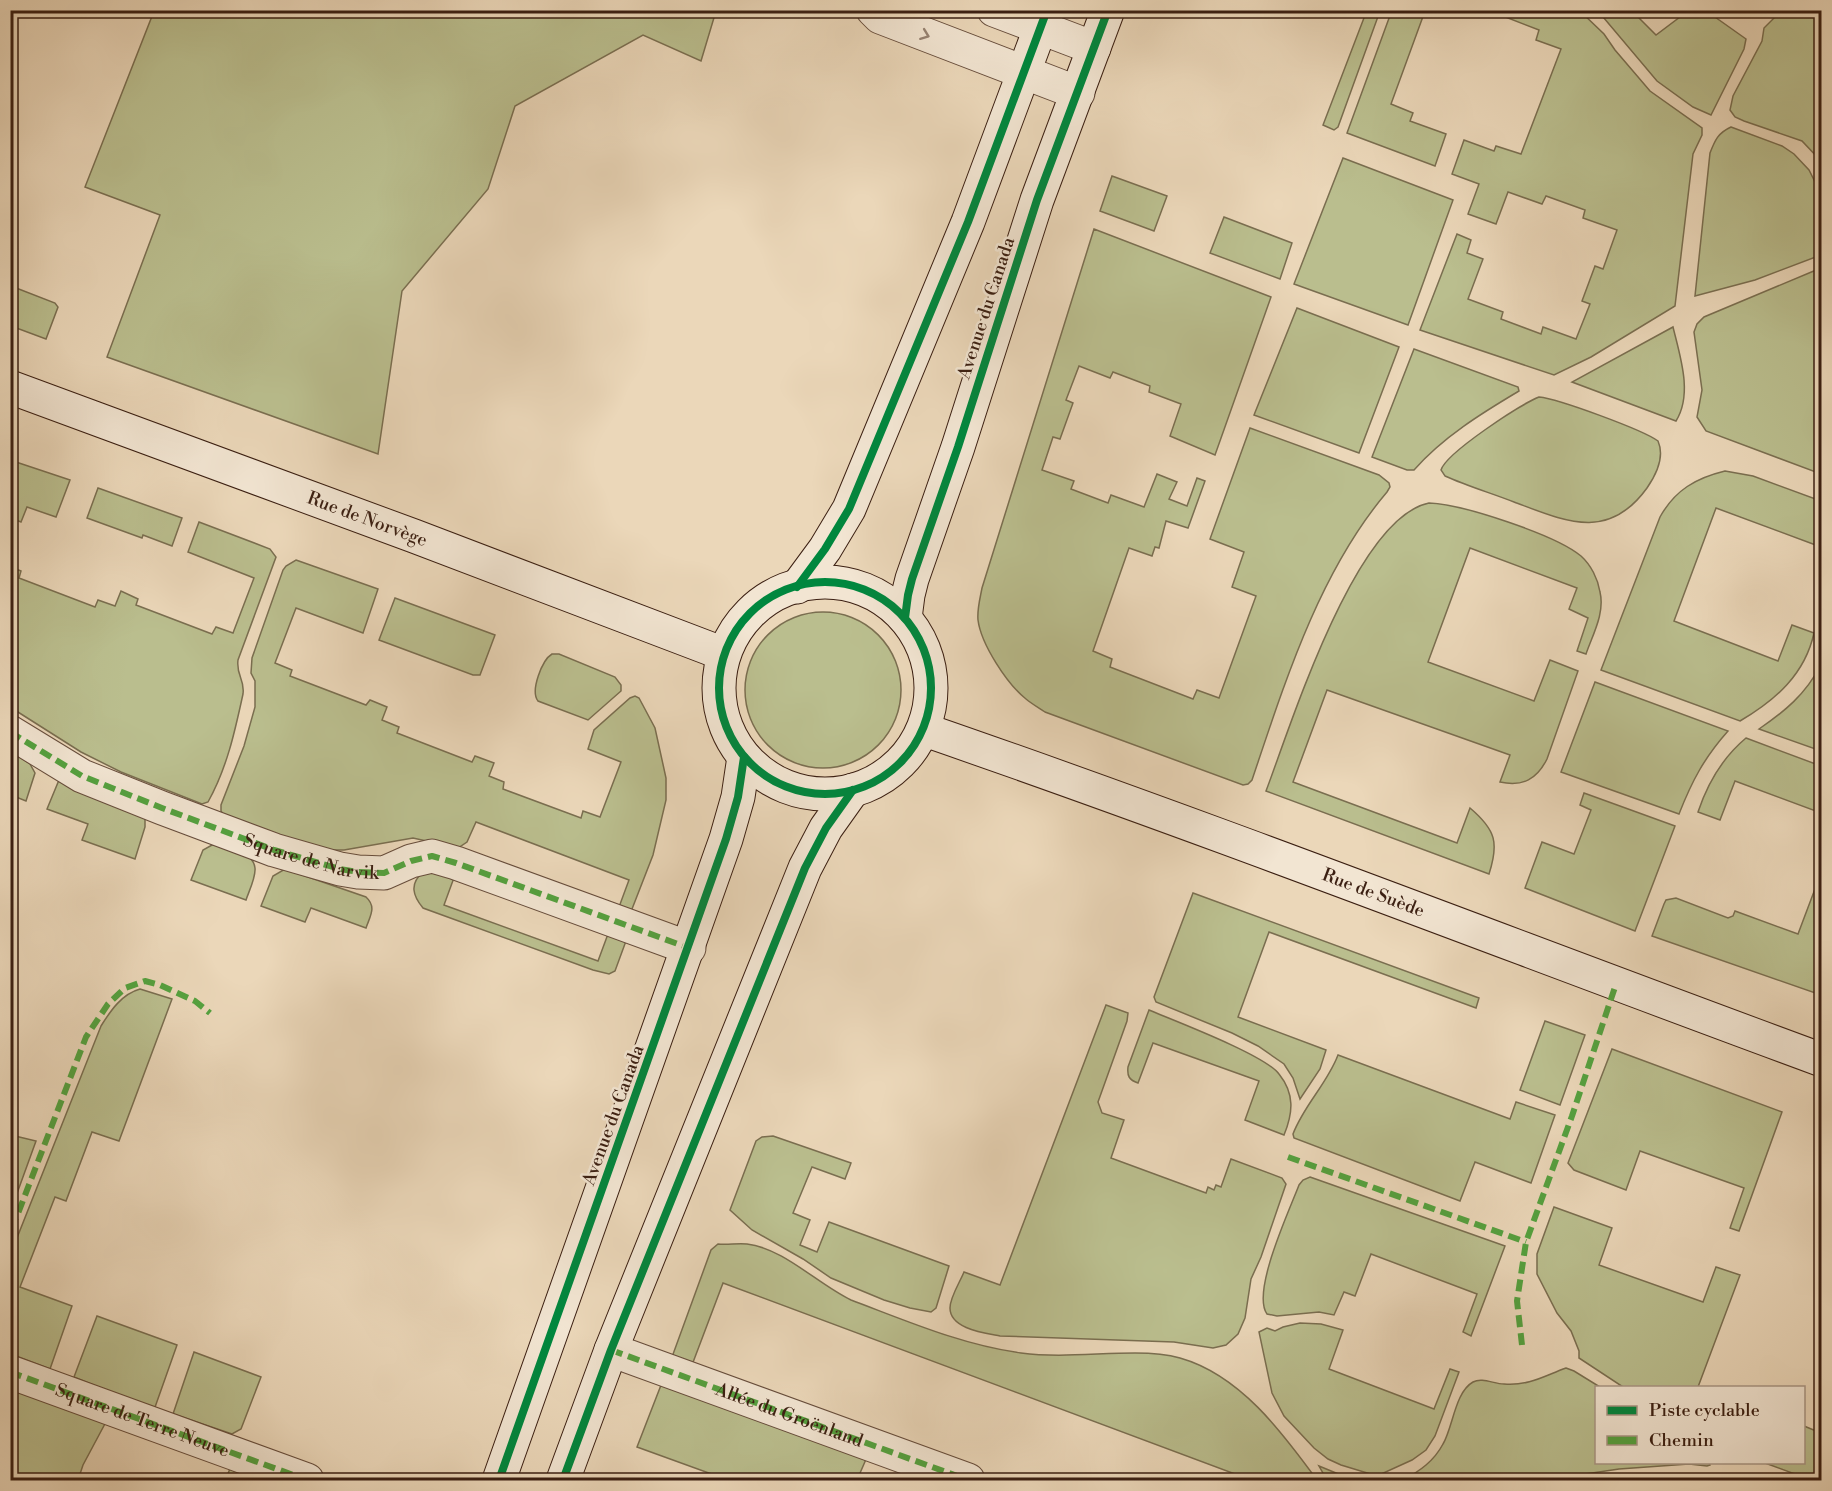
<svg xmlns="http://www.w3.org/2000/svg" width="1832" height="1491" font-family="'Libre Bodoni',serif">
<rect width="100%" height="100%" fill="#ebd7b9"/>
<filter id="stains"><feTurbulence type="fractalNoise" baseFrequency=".00333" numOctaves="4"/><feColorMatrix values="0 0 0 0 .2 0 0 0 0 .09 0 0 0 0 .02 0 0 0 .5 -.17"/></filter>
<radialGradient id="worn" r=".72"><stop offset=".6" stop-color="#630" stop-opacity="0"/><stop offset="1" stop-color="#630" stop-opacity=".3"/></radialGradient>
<g fill="#babe8e" stroke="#7a6e50" stroke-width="1.5">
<polygon points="1367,10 1380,11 1338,127 1334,130 1323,125"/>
<polygon points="1392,10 1425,11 1391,104 1413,113 1410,121 1446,134 1435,166 1347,133"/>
<polygon points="154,11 154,10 716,11 701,61 643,35 515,106 488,189 402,291 378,454 107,357 160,215 85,187"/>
<polygon points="1490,11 1580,11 1604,34 1615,50 1650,91 1702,128 1702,135 1693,154 1675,306 1591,357 1554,375 1420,330 1457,234 1471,240 1467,253 1483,259 1468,299 1503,312 1501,319 1541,334 1543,327 1576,339 1590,304 1582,301 1595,266 1603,269 1617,230 1583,218 1585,210 1546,196 1542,204 1508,192 1496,224 1468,214 1479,184 1452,174 1464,140 1494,151 1496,146 1521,154 1561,49 1536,40 1539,30"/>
<polygon points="1598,11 1632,11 1656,35 1688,11 1705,10 1746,39 1744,49 1711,115 1693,107 1657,81"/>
<polygon points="1781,11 1821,11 1821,161 1802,141 1744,121 1735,117 1730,110 1733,96 1762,41 1764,28"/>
<path d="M1731 127 1782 146 1794 154 1809 170 1821 194V255L1755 280 1695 296 1710 153C1715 140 1718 133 1731 127Z"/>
<polygon points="1343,158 1453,200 1408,325 1294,284"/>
<polygon points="1112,176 1167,196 1154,231 1100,211"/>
<polygon points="1224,217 1292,243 1280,279 1210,253"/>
<path d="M1094 229 1271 297 1215 455 1170 436 1181 404 1149 392 1150 386 1113 372 1110 378 1079 366 1066 400 1073 403 1060 439 1053 437 1042 470 1074 481 1071 489 1108 503 1111 495 1144 507 1157 474 1177 482 1169 499 1187 506 1197 478 1205 481 1188 528 1166 521 1159 548 1155 547 1152 556 1129 548 1093 651 1112 659 1110 667 1193 699 1197 690 1219 698 1256 596 1232 587 1244 552 1210 539 1250 428 1379 475 1389 483 1390 487 1387 492C1319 572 1285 682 1252 780L1248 784 1243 785 1045 712C1039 708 1032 704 1026 699 1007 684 981 644 978 620 977 609 980 599 982 588Z"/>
<polygon points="1821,268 1821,474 1706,431 1697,417 1702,390 1694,332 1697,324 1704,317"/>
<polygon points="11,286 55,303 58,307 46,339 11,326"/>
<polygon points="1297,308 1399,347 1359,453 1254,415"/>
<path d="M1673 327C1680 356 1693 394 1676 421L1572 382Z"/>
<path d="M1414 349 1518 387 1519 391C1482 413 1443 437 1414 470H1407L1372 457Z"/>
<path d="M1539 397C1559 399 1643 430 1658 441 1665 457 1656 475 1647 488 1608 542 1565 521 1514 502 1491 493 1467 486 1445 476L1441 470C1446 453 1521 404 1539 397Z"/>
<polygon points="10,460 70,480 56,517 27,507 21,522 11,518"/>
<path d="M1725 471 1753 476 1821 501V562L1816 560 1821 547 1716 508 1674 621 1778 661 1792 625 1814 633C1805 674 1776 700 1740 721L1601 670 1660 517C1675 490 1696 478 1725 471Z"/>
<polygon points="98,488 182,518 172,546 143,535 142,538 87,518"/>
<path d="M1429 503C1462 504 1556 535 1581 556 1591 565 1598 579 1600 592 1605 613 1593 634 1586 654L1577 651 1588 618 1569 609 1577 588 1470 548 1428 662 1534 701 1550 660 1578 671 1547 759C1537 779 1523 787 1500 782L1510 755 1327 690 1293 782 1457 843 1470 808C1496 830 1499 843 1489 874L1266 791C1291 725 1355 518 1429 503Z"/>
<path d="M199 522 270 549 276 557 238 660C236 676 245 679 243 694 235 731 227 768 208 802L202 804 121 772 81 752 10 707 11 567 21 571 19 578 95 607 98 600 115 606 121 591 138 599 136 605 212 634 216 627 233 633 254 578 188 552Z"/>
<polygon points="296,560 378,589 363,633 296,608 275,663 292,670 290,676 366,705 370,700 387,707 382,720 399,727 397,733 472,762 475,756 494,763 489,776 504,782 503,789 581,818 583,811 600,817 621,762 588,749 594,730 630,698 635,696 639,698 655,728 666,778 666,800 653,855 632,909 629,911 619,907 629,880 476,822 467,842 458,848 413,838 344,850 324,850 224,816 221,811 221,805 244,746 255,707 255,681 251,673 252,658 283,570 286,566"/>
<polygon points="395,598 495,635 480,675 473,675 379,640"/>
<circle cx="823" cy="690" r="78"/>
<path d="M552 654H559L615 677 621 685V691L588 720 538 701C530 691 542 660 552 654Z"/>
<path d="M1820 666 1821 751 1759 729C1784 712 1806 694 1820 666Z"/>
<path d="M1595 682 1728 731C1704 758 1692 781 1679 814L1561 772Z"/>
<path d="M1746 738 1821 766V813L1735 781 1720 820 1698 812C1708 782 1722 758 1746 738Z"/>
<polygon points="10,750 30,764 35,773 26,801 11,795"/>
<polygon points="59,780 140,814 145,819 145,827 135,859 82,840 88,824 47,809"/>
<polygon points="1584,793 1675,826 1635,931 1525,888 1542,842 1574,854 1591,810 1580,805"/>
<path d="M212 845C225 844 253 851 255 868 256 877 249 891 246 900L191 880 203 850Z"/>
<path d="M285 869 366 897C377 907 370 916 366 928L311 908 305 922 261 906 273 876Z"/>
<path d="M423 872 455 875 444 905 598 961 608 934 626 941 615 971 609 974 593 970 423 908C413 896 409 884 423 872Z"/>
<polygon points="1821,873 1821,995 1652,936 1664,904 1666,900 1676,898 1728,918 1733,916 1735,911 1798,934"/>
<polygon points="1193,893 1479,998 1476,1008 1269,932 1238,1017 1326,1050 1320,1069 1300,1099 1293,1078 1284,1064 1258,1046 1232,1033 1156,1002 1154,997"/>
<path d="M140 989 172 999 119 1141 92 1132 66 1201 55 1197 20 1287 72 1306 50 1369 11 1354V1253L101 1026C111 1010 122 994 140 989Z"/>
<path d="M1106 1005 1128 1013 1127 1021 1098 1102 1102 1113 1124 1120 1111 1158 1206 1193 1208 1187 1214 1190 1216 1185 1221 1187 1231 1159 1282 1178 1286 1184 1261 1257 1251 1279 1245 1318 1238 1334 1226 1345 1213 1348 1174 1342 1000 1336C985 1333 950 1329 950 1308 950 1297 960 1282 964 1272L1000 1285Z"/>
<path d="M1149 1010C1175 1021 1265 1055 1279 1074 1295 1094 1293 1113 1284 1135L1245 1120 1259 1081 1153 1043 1138 1083C1129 1080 1127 1076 1128 1067Z"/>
<polygon points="1545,1021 1585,1035 1560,1105 1520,1090"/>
<polygon points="1612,1049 1782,1112 1739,1231 1730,1228 1744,1188 1640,1151 1626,1190 1574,1170 1568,1163"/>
<path d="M1338 1055 1510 1119 1516 1102 1555 1115 1531 1183 1475 1162 1460 1201 1294 1138 1293 1134C1304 1105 1327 1084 1338 1055Z"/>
<polygon points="11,1135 36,1141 11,1210 10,1136"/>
<polygon points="773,1136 851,1163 845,1179 812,1167 793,1213 810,1220 800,1245 817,1252 829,1222 949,1266 936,1308 931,1312 910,1308 884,1300 831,1278 803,1259 752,1230 730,1210 756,1141 762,1137"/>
<path d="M1310 1177 1505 1246 1471 1336 1463 1332 1477 1294 1371 1254 1355 1296 1344 1292 1334 1315 1319 1312 1277 1316 1267 1314C1251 1292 1290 1209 1299 1185L1303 1180Z"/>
<polygon points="1554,1207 1612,1228 1599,1265 1703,1302 1716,1267 1740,1275 1698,1387 1623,1387 1579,1358 1579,1351 1571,1331 1557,1313 1537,1274 1537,1254"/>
<path d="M718 1244C728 1245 737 1243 747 1244 783 1248 819 1285 851 1300 907 1321 962 1345 1021 1353 1059 1358 1097 1353 1135 1353 1149 1353 1166 1354 1180 1358 1240 1375 1282 1432 1317 1480H1251L723 1283 692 1365 672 1357 711 1250Z"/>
<polygon points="97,1316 177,1345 154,1410 74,1377"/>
<polygon points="1300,1323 1321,1324 1343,1330 1329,1369 1434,1409 1450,1369 1459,1372 1435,1436 1426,1450 1412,1460 1377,1476 1341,1465 1328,1459 1314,1448 1284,1416 1272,1393 1259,1332 1267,1328 1275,1331 1283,1327"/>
<polygon points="194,1352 261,1377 241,1429 232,1434 173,1414"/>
<path d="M1566 1368 1574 1371 1600 1387 1596 1388V1462H1709L1710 1465 1707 1466 1689 1464 1619 1469 1545 1480H1403C1420 1471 1434 1461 1443 1444 1453 1427 1455 1392 1473 1382 1482 1377 1494 1384 1504 1384 1529 1386 1544 1376 1566 1368Z"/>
<polygon points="663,1380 867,1457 857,1480 728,1480 637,1447"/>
<polygon points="10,1385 107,1420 83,1465 78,1480 11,1480"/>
<polygon points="1804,1426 1821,1433 1821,1480 1811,1480 1765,1463 1804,1462"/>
<polygon points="1319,1466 1353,1480 1327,1480"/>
<polygon points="230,1469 259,1480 225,1480"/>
</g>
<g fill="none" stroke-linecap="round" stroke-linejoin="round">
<defs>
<g id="street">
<polyline points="873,10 880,17 1078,93"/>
<polyline points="994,10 1094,48"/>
<path id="s1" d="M10 732 82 776 162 808 274 850 340 869 358 872 384 873 411 861 432 856 456 863 689 948"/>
<path id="s2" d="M611 1350 968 1480"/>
<path id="s3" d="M10 1372 307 1480"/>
</g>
<g id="secondary">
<path id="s4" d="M10 387 414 536 724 654"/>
<circle cx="825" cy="688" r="106"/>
<polyline points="797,587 825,549 849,509 968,222 1047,10"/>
<polyline points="905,618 908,595 912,579 958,447 1037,200 1108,10"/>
<path id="s5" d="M925 730C1226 834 1523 950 1822 1060"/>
<polyline points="499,1480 726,839 738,797 744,757"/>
<polyline points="563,1480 611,1350 805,868 826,828 853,790"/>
</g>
</defs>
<use href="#street" stroke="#674d3c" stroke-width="35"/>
<use href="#secondary" stroke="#3b1f12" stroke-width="35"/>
<use href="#street" stroke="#f2e5d2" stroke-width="33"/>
<use href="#secondary" stroke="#f2e5d2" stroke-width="33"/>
<g stroke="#54a23f" stroke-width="6" stroke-dasharray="12 6" stroke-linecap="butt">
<polyline points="10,732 82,776 162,808 274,850 340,869 358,872 384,873 411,861 432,856 456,863 689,948"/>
<polyline points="1288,1157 1526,1242"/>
<polyline points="10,1228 17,1216 86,1037 108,1004 125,988 145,981 160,985 195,1001 210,1013"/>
<polyline points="1522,1345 1517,1301 1526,1242 1572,1116 1616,984"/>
<polyline points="611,1350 968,1480"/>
<polyline points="10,1372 307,1480"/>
</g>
<defs>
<g id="cycleway">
<circle cx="825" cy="688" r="106"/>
<polyline points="797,587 825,549 849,509 968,222 1047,10"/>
<polyline points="905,618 908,595 912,579 958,447 1037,200 1108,10"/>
<polyline points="499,1480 726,839 738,797 744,757"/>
<polyline points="563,1480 611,1350 805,868 826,828 853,790"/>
</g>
</defs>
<use href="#cycleway" stroke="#f2e5d2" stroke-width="11"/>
<use href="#cycleway" stroke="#00873e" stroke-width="8"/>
</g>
<defs><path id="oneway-chevron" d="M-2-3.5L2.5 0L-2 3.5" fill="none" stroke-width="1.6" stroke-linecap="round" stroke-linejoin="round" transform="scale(1.5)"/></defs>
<use stroke="#968272" href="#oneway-chevron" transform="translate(925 35) rotate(21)"/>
<g text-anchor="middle" stroke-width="5" stroke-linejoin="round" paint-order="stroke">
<g font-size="18" fill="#3b1f12" stroke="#f2e5d2">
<text transform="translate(986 308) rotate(-72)" y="6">Avenue du Canada</text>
<text dy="6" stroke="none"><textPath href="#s4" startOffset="381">Rue de Norvège</textPath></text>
<text dy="6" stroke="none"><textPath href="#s1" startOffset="328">Square de Narvik</textPath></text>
<text dy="6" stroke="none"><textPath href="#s5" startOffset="477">Rue de Suède</textPath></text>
<text transform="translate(613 1115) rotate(-70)" y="6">Avenue du Canada</text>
<text dy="6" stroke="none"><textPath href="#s2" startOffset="190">Allée du Groënland</textPath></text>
<text dy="6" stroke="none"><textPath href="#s3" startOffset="141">Square de Terre Neuve</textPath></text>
</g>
</g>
<rect width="1832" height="1491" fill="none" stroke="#ebd7b9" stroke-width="36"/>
<rect x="12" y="12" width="1808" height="1467" fill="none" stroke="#3b1f12" stroke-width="3"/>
<rect x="18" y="18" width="1796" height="1455" fill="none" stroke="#3b1f12" stroke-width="1.5"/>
<rect x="1595" y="1386" width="210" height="78" fill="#f2e5d2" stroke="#a99685" stroke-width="1.5"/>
<rect x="1607" y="1406" width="30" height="9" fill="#00873e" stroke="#a99685" stroke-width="1.5"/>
<text x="1649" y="1416" font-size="18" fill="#3b1f12">Piste cyclable</text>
<rect x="1607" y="1436" width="30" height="9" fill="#54a23f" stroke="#a99685" stroke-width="1.5"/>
<text x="1649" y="1446" font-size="18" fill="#3b1f12">Chemin</text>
<rect width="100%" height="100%" filter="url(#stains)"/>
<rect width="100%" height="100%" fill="url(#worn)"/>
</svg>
